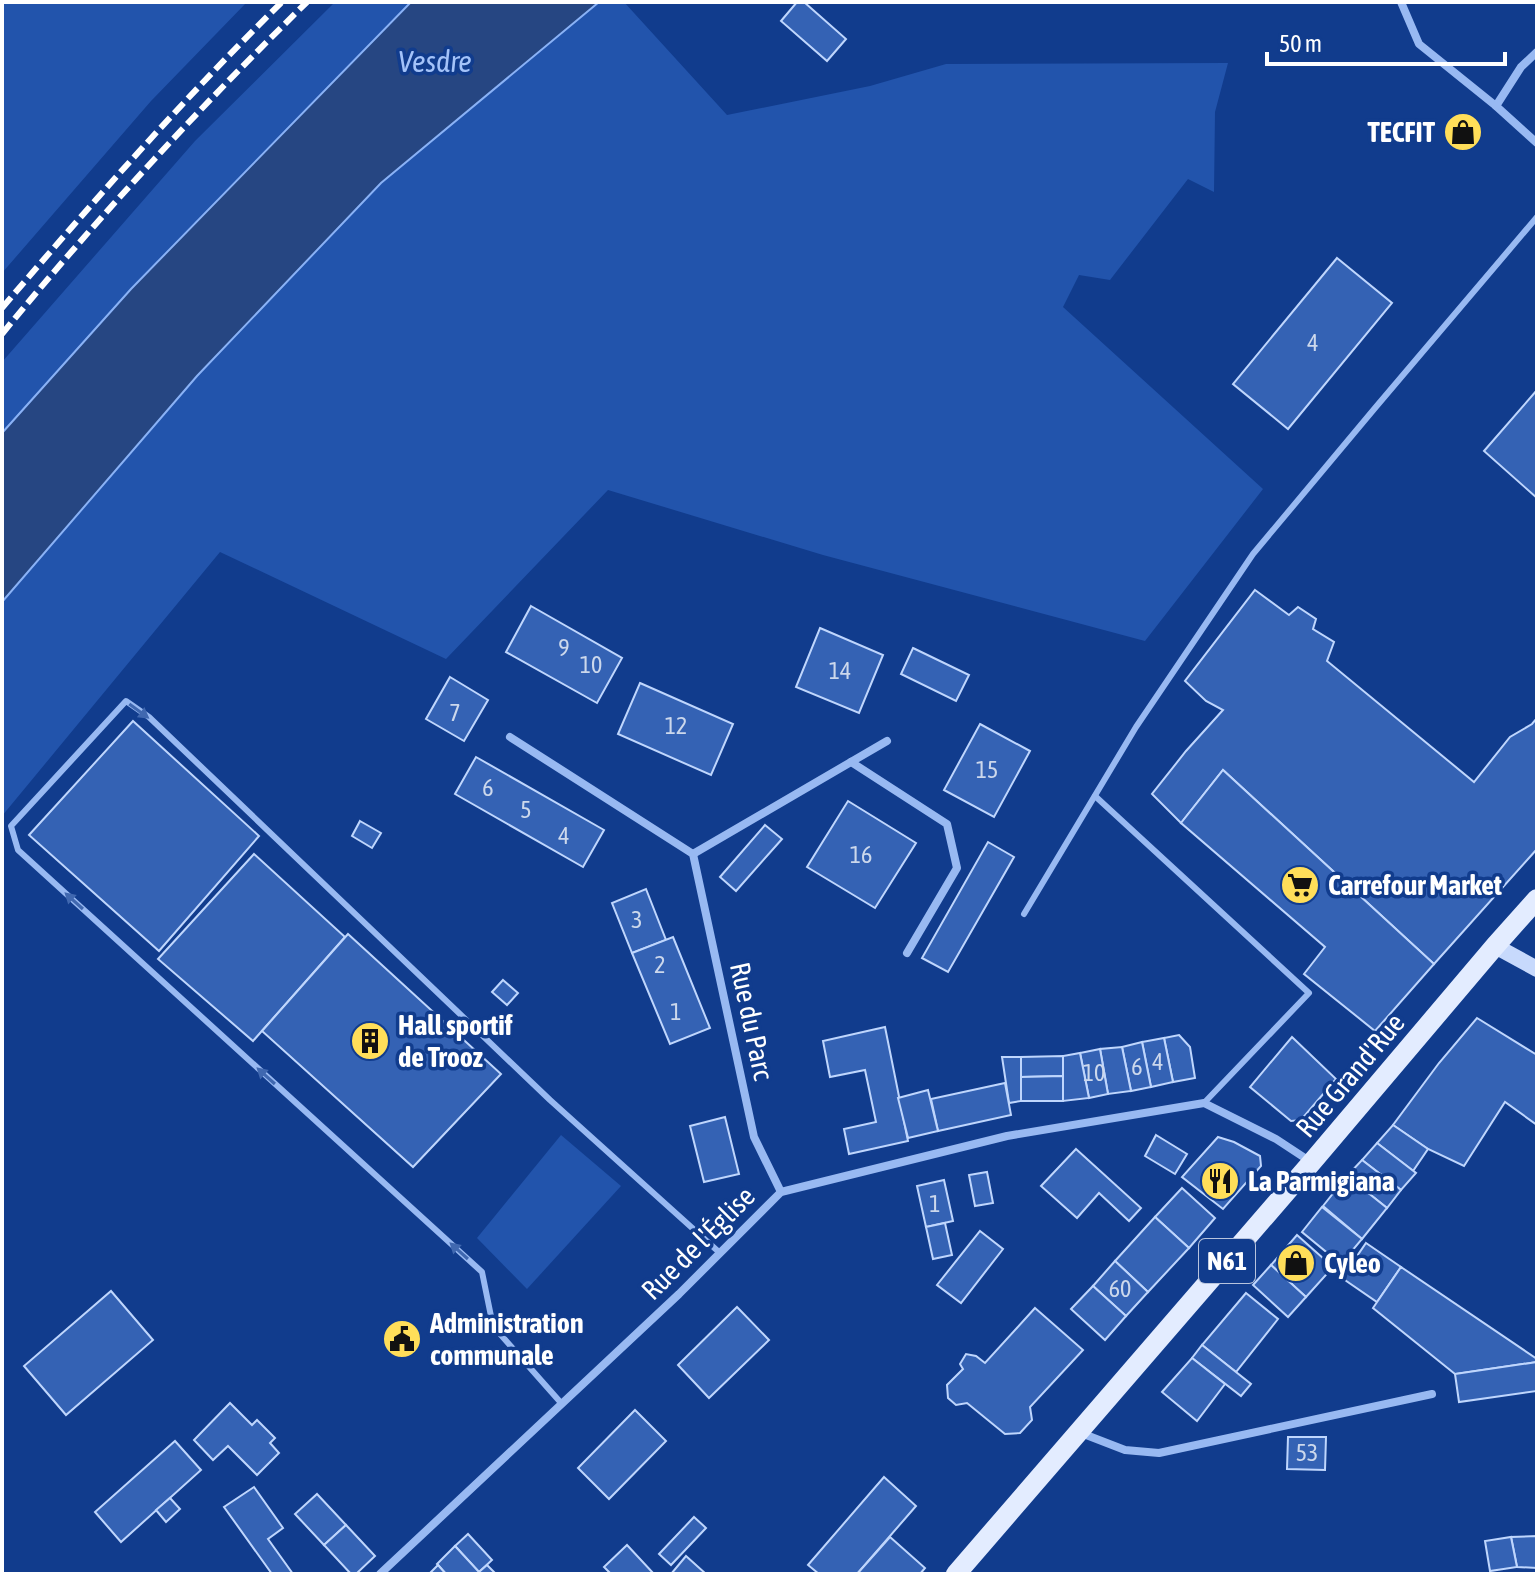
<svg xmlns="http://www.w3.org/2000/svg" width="1539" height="1576" font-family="'Asap Condensed',sans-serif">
<rect width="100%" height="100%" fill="#113c8d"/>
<g fill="#2254ac">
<polygon points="2,2 247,2 151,101 2,273"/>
<polygon points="335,2 411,2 131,289 2,433 2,362 195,141"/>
<polygon points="599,2 624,2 727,115 870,86 946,64 1228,63 1215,112 1214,192 1188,179 1110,280 1079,275 1063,307 1263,489 1145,641 823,555 608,490 446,659 220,552 2,816 2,602 197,376 381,183"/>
<polygon points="561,1135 621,1186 527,1289 477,1238"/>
</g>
<polygon fill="#264682" stroke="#8ab2f6" stroke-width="2" points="411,2 599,2 381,183 197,376 2,602 2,433 131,289"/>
<g fill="#3462b4" stroke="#bfd6fd" stroke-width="2">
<polygon points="797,2 804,2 846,39 827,61 781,21"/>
<polygon points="1337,258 1392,303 1288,429 1233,384"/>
<polygon points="1537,390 1537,498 1484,451"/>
<polygon points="1255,590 1289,615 1298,607 1316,619 1313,629 1334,642 1327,661 1474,782 1510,737 1532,724 1537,718 1537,849 1434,964 1223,770 1181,823 1152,794 1186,751 1223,710 1206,701 1185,681"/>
<polygon points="531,606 622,658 597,703 506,652"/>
<polygon points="820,628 883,655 859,713 796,687"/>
<polygon points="913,648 969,675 956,701 901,674"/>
<polygon points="450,677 488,700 464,741 426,719"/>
<polygon points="640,683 733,724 711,775 618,734"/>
<polygon points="133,721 259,836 159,951 29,835"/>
<polygon points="980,724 1030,751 994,817 944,790"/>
<polygon points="476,757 604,830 583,867 455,794"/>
<polygon points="1223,770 1434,964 1375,1031 1304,974 1325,947 1181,823"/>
<polygon points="848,801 916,843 875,908 807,867"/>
<polygon points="360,821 381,833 372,848 352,836"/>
<polygon points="765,825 782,839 736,891 720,877"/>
<polygon points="988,842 1014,857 948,972 922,958"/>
<polygon points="254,854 345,937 253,1041 158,959"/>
<polygon points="646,889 666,940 632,953 612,903"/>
<polygon points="348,934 501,1074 413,1167 262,1031"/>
<polygon points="673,937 710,1028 670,1044 632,953"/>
<polygon points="503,980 518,993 507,1005 492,992"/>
<polygon points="1477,1018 1537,1055 1537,1125 1505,1102 1464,1166 1428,1149 1393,1125 1439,1063"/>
<polygon points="885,1027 908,1141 849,1154 844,1129 876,1122 865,1070 830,1077 823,1041"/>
<polygon points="1179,1035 1190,1047 1195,1078 1173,1082 1164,1038"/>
<polygon points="1292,1037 1336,1079 1301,1120 1291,1121 1250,1087"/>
<polygon points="1164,1038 1173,1082 1151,1087 1142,1042"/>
<polygon points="1142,1042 1151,1087 1131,1091 1122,1047"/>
<polygon points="1122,1047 1131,1091 1108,1094 1100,1049"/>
<polygon points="1100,1049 1108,1094 1089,1098 1080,1053"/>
<polygon points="1080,1053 1089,1098 1063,1101 1063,1056"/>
<polygon points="1063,1056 1063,1076 1021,1077 1021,1057"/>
<polygon points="1002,1057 1021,1057 1021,1101 1009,1103"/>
<polygon points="1063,1076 1063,1101 1021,1101 1021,1077"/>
<polygon points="1005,1083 1011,1115 938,1131 931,1099"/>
<polygon points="928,1090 938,1131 908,1138 898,1098"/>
<polygon points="725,1117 739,1174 704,1182 690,1126"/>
<polygon points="1393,1125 1428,1149 1413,1171 1377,1143"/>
<polygon points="1156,1135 1187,1154 1175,1174 1145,1156"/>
<polygon points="1218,1137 1234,1142 1260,1156 1261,1166 1223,1209 1182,1177"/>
<polygon points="1377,1143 1416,1173 1401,1190 1362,1160"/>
<polygon points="1076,1149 1141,1208 1129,1221 1099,1193 1077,1218 1041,1186"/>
<polygon points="1362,1160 1401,1190 1387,1208 1347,1176"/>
<polygon points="987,1172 993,1203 975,1206 969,1175"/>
<polygon points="1347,1176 1387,1208 1362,1239 1323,1206"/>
<polygon points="944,1180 953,1221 926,1227 917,1186"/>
<polygon points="1182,1188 1215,1218 1189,1248 1155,1217"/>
<polygon points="1322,1207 1362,1239 1341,1264 1302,1232"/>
<polygon points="1155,1217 1189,1248 1148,1292 1115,1261"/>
<polygon points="945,1223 952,1255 933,1259 926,1227"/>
<polygon points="980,1231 1003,1249 961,1303 937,1285"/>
<polygon points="1297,1235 1333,1267 1306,1297 1271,1265"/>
<polygon points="1366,1243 1401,1267 1377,1302 1342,1278"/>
<polygon points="1115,1261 1148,1292 1126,1316 1093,1286"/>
<polygon points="1271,1265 1306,1297 1288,1317 1253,1285"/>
<polygon points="1401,1267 1537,1359 1537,1362 1455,1374 1373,1308"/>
<polygon points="1093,1286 1126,1316 1105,1340 1071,1309"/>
<polygon points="111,1291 153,1340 66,1415 24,1366"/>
<polygon points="1246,1293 1278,1319 1236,1372 1202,1345"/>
<polygon points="737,1307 769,1340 709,1398 678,1365"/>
<polygon points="1035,1308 1083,1350 1030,1407 1032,1420 1020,1433 1005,1434 967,1403 956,1405 948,1398 947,1385 963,1369 960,1364 966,1354 976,1356 985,1363"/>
<polygon points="1202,1345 1251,1384 1241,1396 1192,1358"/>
<polygon points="1192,1358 1225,1384 1197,1421 1162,1392"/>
<polygon points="1537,1362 1537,1391 1459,1402 1455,1374"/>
<polygon points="230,1403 252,1425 257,1420 275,1438 270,1443 279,1453 257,1475 228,1446 213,1460 194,1440"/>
<polygon points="635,1410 666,1441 609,1499 578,1468"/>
<polygon points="1288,1437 1326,1437 1325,1470 1287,1469"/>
<polygon points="175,1441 201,1470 121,1542 95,1512"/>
<polygon points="884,1477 916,1506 857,1574 819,1574 808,1565"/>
<polygon points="254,1487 283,1528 268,1539 293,1574 272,1574 224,1507"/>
<polygon points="317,1494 346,1525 324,1545 295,1514"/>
<polygon points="170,1498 180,1509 166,1522 156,1510"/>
<polygon points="694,1517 706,1528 671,1565 659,1554"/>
<polygon points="346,1525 375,1556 356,1574 351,1574 324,1545"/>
<polygon points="468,1534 492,1560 479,1572 455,1546"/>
<polygon points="1537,1536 1537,1568 1517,1567 1511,1537"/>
<polygon points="890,1537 925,1568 920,1574 857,1574"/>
<polygon points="1511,1537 1517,1567 1490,1571 1485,1541"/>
<polygon points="627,1545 654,1574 611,1574 604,1567"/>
<polygon points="455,1546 479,1572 477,1574 446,1574 438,1565 437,1564"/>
<polygon points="686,1556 706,1574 671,1574"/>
<polygon points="438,1565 446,1574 429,1574"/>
<polygon points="487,1565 496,1574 477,1574 479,1572"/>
</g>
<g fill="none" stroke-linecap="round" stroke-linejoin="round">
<g stroke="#98b9f2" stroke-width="6">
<polyline points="1095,796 1309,993 1204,1103"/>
<polyline points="1024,914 1136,727 1253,554 1375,408 1537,217"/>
<polyline points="562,1404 493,1326 482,1272 18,850 11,826 126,701 149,717 550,1100 720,1253"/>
</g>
<g stroke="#98b9f2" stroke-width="8">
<polyline points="1401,2 1419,44 1496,106 1537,143"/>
<polyline points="1496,106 1521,67 1537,52"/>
<polyline points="510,737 693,854 754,1137 781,1192"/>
<polyline points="851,762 947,824 957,868 907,953"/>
<polyline points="693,854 887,741"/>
<polyline points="1081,1433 1125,1450 1159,1453 1432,1394"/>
<polyline points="380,1574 679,1294 781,1192 1007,1136 1204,1103 1276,1139 1311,1162"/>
</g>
<polyline stroke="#c7d9fc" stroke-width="16" points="1495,946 1537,969"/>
<polyline stroke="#e3ecff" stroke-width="20" points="956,1574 1312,1162 1495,946 1537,899"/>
<g stroke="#fff" stroke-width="6" stroke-dasharray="14 6" stroke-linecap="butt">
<path d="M2 308C92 203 183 99 282 2"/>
<path d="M2 334C97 218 200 107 307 2"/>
</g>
</g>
<defs><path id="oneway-solid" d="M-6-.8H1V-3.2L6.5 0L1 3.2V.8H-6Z" transform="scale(2)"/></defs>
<g fill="#4068b0">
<use href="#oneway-solid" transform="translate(139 711) rotate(36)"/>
<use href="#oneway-solid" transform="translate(74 901) rotate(-138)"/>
<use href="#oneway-solid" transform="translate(266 1076) rotate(-138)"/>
<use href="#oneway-solid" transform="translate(459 1251) rotate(-138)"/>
</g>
<defs>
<symbol id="shop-disc" viewBox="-11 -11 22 22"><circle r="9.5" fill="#ffde59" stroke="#113c8d"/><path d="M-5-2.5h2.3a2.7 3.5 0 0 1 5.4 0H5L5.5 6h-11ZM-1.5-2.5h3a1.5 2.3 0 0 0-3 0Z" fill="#111"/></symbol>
<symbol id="supermarket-disc" viewBox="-11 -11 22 22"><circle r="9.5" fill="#ffde59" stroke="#113c8d"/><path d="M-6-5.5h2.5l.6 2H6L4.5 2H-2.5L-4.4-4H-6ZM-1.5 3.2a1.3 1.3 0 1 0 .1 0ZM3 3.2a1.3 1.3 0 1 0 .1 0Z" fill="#111"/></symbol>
<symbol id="building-disc" viewBox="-11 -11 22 22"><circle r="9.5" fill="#ffde59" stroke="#113c8d"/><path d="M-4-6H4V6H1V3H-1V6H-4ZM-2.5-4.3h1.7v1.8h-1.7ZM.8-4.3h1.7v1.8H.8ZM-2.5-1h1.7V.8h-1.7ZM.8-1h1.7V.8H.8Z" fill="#111"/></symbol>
<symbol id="restaurant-disc" viewBox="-11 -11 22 22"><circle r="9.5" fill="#ffde59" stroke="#113c8d"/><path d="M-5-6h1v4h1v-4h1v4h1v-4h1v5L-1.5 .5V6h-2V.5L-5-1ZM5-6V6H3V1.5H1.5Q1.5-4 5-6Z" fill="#111"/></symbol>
<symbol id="civic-disc" viewBox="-11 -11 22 22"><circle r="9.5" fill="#ffde59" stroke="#113c8d"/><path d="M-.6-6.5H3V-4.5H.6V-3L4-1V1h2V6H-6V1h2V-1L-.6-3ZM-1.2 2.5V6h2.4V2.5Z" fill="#111"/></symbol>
</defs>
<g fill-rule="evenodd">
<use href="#shop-disc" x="1441" y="110" width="44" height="44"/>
<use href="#supermarket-disc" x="1278" y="863" width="44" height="44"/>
<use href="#building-disc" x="348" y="1019" width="44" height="44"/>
<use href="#restaurant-disc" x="1198" y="1159" width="44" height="44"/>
<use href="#shop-disc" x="1274" y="1241" width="44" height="44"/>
<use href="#civic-disc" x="380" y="1317" width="44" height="44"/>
</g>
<g text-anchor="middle" stroke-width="7" stroke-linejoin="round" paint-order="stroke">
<g font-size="24" fill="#ccd8ec">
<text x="1313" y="351">4</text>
<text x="564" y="656">9</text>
<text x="591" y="673">10</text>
<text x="840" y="679">14</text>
<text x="455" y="721">7</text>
<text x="676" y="734">12</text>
<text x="987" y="778">15</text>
<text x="488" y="796">6</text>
<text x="526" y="818">5</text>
<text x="564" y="844">4</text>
<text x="861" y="863">16</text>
<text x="637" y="928">3</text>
<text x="660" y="973">2</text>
<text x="676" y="1020">1</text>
<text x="1158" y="1070">4</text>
<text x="1137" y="1075">6</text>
<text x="1094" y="1081">10</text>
<text x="935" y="1212">1</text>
<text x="1120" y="1297">60</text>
<text x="1307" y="1461">53</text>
</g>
<rect fill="#113c8d" stroke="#b8c4dd" stroke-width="2" x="1199" y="1239" width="56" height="44" rx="6"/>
<g font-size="26" font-weight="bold" fill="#fff">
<text x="1227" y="1270">N61</text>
</g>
<g font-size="28" font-weight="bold" fill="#fff" stroke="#113c8d" text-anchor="start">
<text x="1435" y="142" text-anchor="end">TECFIT</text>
<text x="1328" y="895">Carrefour Market</text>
<text x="398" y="1035">Hall sportif<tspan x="398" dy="32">de Trooz</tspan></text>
<text x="1248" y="1191">La Parmigiana</text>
<text x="1324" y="1273">Cyleo</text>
<text x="430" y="1333">Administration<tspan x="430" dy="32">communale</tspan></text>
</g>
<g font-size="28" fill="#fff" stroke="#113c8d">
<text transform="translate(752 1021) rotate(78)" y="10">Rue du Parc</text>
<text transform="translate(1350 1075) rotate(-50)" y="10">Rue Grand'Rue</text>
<text transform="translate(698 1243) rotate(-45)" y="10">Rue de l'Église</text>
</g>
<g font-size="30" font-style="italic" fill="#a4c3f9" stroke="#113c8d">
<text x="435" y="72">Vesdre</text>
</g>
</g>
<rect width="1539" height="1576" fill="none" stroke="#ffffff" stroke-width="8"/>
<path d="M1267 52v12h238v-12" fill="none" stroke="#ffffff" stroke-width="4"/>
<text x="1279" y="52" font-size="24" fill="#ffffff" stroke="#113c8d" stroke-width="6" paint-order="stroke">50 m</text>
</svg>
